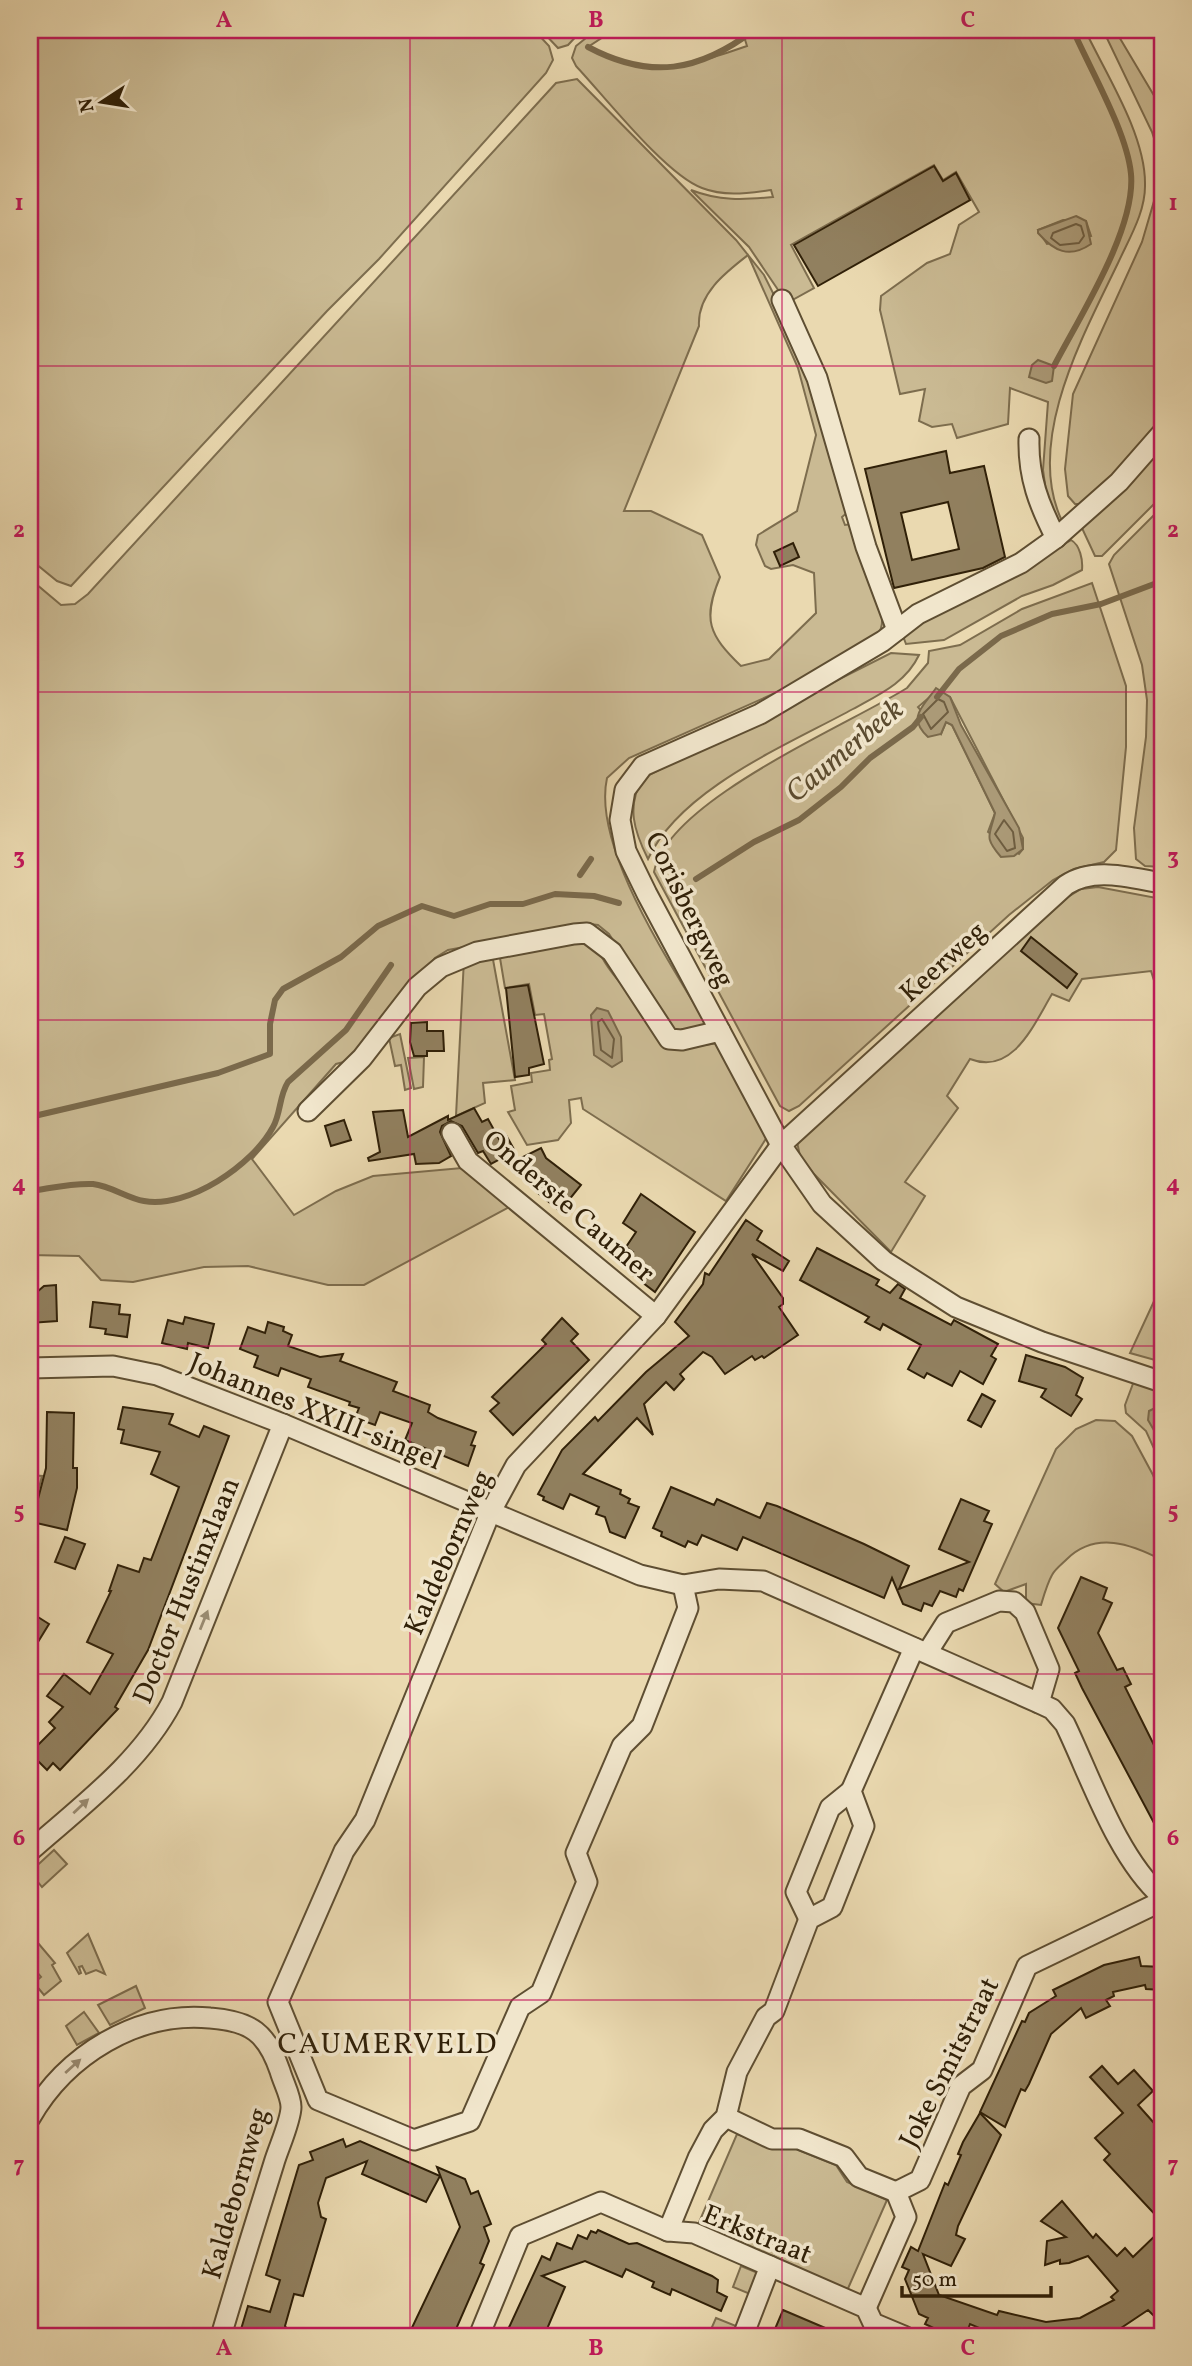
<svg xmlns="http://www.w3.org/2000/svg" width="1192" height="2366" font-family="Vollkorn,serif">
<rect width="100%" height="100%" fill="#ead9b0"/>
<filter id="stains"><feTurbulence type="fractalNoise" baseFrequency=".00286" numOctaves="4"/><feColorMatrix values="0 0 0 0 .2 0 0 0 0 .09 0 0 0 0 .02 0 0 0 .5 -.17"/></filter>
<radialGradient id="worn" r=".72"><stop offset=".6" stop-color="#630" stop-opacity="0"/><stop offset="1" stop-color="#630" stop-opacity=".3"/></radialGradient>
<g fill="#caba93" stroke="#7d6d4e" stroke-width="2" fill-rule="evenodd">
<polygon points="30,30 534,30 549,46 553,60 546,73 379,259 327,311 71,586 57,581 30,559"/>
<polygon points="541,30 582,30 568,45 558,48"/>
<path d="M742 30H1085C1106 74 1145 134 1145 183 1146 211 1130 237 1118 263 1084 334 1024 441 1062 521L1056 524 1047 499 1043 470 1048 402 1010 388 1008 424 957 438 952 424 932 427 919 421 925 389 900 394 880 310 881 296 927 263 950 254 959 225 979 212 956 172 943 180 934 165 791 245 814 288 787 303 749 247 691 190C719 201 743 200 773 197L771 190C748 193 725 197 702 188 666 175 605 97 576 66L572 58 576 46 591 34 600 39 588 47C648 79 686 67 747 46ZM1063 220 1086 221 1091 236 1047 244 1038 230Z"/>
<polygon points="1103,30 1115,30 1162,109 1162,163 1152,132"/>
<path d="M577 79 736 240 764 275 806 359 848 512 842 517 845 525 852 524C860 547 888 608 881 628 876 646 850 657 836 666L629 758 607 778C592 847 670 962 705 1022L703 1027 677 1031 670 1029 609 934 598 925 590 924 448 950 435 958 348 1061 336 1064 252 1159 294 1215 336 1191 373 1176 462 1168 511 1206 364 1285H328L248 1266 204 1267 133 1282 101 1280 79 1256 30 1255V579L61 605 75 604 88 594 556 83ZM748 255 798 368 816 435 797 511 758 535 756 545 765 566 771 569 793 565 814 573 816 613 769 659 741 666C709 635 702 620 720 577L702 535 651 511H624L699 326C697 294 726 272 748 255Z"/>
<polygon points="1157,191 1162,196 1162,421 1117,472 1082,504 1075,504 1068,496 1065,469 1073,394 1142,242"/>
<polygon points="1162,449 1162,496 1102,556 1095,556 1081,526 1125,488"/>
<path d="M1162 507V760C1147 782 1159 806 1162 829 1164 841 1162 855 1162 867L1145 866 1136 859 1134 828 1146 737 1147 700 1142 665 1109 564 1114 555Z"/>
<path d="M1071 540C1080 545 1083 560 1082 570L1053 585 1022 596 944 640 906 644 903 636 906 631Z"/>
<path d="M1092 583 1126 686V747L1116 850 1104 862 1074 869 1053 880 1009 915 799 1106 789 1111 780 1106 654 872C667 801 846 726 907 688L928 663 929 651 960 645 1022 609ZM931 696 950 697 1023 838V849L1019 854 988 832 995 813 952 725 946 722 941 734 918 707Z"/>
<path d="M891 653 919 655C906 683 878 695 853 709 787 745 680 789 648 859 634 831 626 806 643 778Z"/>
<path d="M1098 887 1162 899V1006L1151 971 1082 979 1069 1001 1052 994C1034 1024 1013 1076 970 1059L947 1096 958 1108 905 1182 925 1196 891 1252 814 1174 800 1156 797 1142 1068 897 1081 889Z"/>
<path d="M579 939 599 950C607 977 663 1026 685 1048L718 1043 769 1134 726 1201 583 1109 581 1098 569 1100 571 1123 558 1140 527 1145 508 1112 515 1110 511 1086 532 1082 531 1073 550 1070 549 1060 552 1059 544 1014 535 1015 529 984 505 988 499 952Z"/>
<polygon points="492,954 515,1080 483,1083 485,1103 456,1116 464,959"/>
<polygon points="400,1034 411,1088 405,1090 401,1065 395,1066 389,1038"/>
<polygon points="424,1057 423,1087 414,1089 408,1058"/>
<polygon points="1162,1284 1162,1362 1130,1353"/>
<polygon points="1134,1381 1162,1390 1162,1407 1157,1407 1155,1434 1162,1444 1162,1466 1146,1431 1126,1413 1125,1405"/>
<path d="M1096 1420 1115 1421 1132 1436 1153 1475 1162 1500V1560C1131 1544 1096 1531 1067 1559 1062 1564 1055 1569 1052 1575 1047 1584 1044 1595 1041 1605L1026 1603V1584L1004 1592 995 1584 1056 1449 1076 1429Z"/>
<polygon points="30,1475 42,1476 30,1522"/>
<polygon points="54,1850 67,1864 42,1887 30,1872"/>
<polygon points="88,1934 105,1974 96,1970 86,1974 82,1966 79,1967 81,1973 79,1974 67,1953"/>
<polygon points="38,1943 55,1963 52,1965 61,1981 44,1995 34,1983 41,1977 30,1964 30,1950"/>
<polygon points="136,1986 145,2008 110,2025 98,2005"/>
<polygon points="84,2012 99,2033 77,2045 66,2026"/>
<polygon points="737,2134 776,2149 796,2149 836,2165 847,2182 887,2200 846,2293 697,2227"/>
<polygon points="741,2266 758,2273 750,2294 733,2287"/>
<polygon points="716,2318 736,2326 732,2336 708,2336"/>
</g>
<g fill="#ab9a77" stroke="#7a694b" stroke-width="2">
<path d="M1076 216 1086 221 1091 244C1069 259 1054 251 1038 233V230Z"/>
<polygon points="1038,360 1054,366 1052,381 1046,383 1029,377 1032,365"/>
<path d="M936 688 950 697 961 725 1019 828 1023 849 1014 856 1001 857C983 836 990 836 995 813L952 725 946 722 941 734 928 737C906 717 924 706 936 688Z"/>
<polygon points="597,1008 608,1011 621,1037 622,1061 612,1067 594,1055 591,1015"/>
<polygon points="1157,1407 1162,1407 1162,1444 1148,1420 1149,1411"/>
</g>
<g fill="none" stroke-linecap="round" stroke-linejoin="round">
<g stroke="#6e5d40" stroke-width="2">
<polygon points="1076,224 1081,226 1084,236 1079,243 1060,245 1051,238 1053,233"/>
<polygon points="938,699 944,702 948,712 931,729 923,714"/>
<polygon points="1004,820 1013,832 1015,848 1007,851 995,834"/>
<polygon points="602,1019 614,1039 612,1058 601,1050 598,1022"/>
</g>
<g stroke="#7a694b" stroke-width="6">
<path d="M588 47C650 80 699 72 754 30"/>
<path d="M1054 366C1080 316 1136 229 1131 174 1127 132 1090 69 1073 30"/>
<polyline points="937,697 959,669 1001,636 1052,614 1101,604 1162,581"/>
<polyline points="580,875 591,859"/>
<polyline points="696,879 754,842 799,820 841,787 870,758 913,727 921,717"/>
<polyline points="30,1117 218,1073 270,1054 270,1024 275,1000 283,989 341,957 378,926 422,906 454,916 490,904 523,904 555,894 594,896 619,903"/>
<path d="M30 1191C52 1188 71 1183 93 1184 111 1186 127 1198 144 1201 188 1209 253 1165 273 1127 281 1113 279 1096 288 1082L346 1030 391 965"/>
</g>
</g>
<g fill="#91805f" stroke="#302008" stroke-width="2" fill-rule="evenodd">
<polygon points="934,166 943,181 956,173 970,200 818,286 794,245"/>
<path d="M946 451 950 473 984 466 1005 557 983 568 894 588 865 469ZM948 502 959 549 912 560 901 513Z"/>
<polygon points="793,543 799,557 780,566 774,552"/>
<polygon points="1031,937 1077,974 1067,988 1021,951"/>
<polygon points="528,985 544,1064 529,1068 529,1075 515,1077 506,988"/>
<polygon points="427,1022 427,1031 443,1031 444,1051 427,1051 427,1056 414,1056 410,1042 411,1023"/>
<polygon points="474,1108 482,1122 488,1119 499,1139 506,1135 515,1151 491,1164 483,1151 478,1153 462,1126 451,1121 442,1126 440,1132 451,1156 439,1163 416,1164 414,1154 369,1161 368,1158 380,1152 373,1112 403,1110 408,1137 448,1116 448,1120"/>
<polygon points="344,1120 351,1140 331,1146 325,1126"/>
<polygon points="541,1148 546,1158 581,1185 560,1211 538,1193 540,1190 527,1180 517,1160"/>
<polygon points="641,1194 695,1232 655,1292 634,1276 640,1267 629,1259 633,1252 626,1247 636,1232 623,1223"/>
<polygon points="746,1220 762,1231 757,1240 789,1261 783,1271 752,1254 783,1298 783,1304 779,1307 798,1335 764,1358 762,1356 755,1360 752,1356 725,1374 712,1357 703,1352 680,1374 684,1379 674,1390 666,1382 644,1404 653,1435 637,1418 583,1474 621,1490 620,1494 630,1499 628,1503 639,1507 625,1538 610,1532 605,1517 596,1514 599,1507 570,1494 563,1509 543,1500 544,1497 538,1494 562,1450 595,1417 598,1421 646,1372 689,1336 675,1322 703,1284 705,1273 709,1275"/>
<polygon points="817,1248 879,1280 876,1285 890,1293 898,1284 905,1289 900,1298 951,1325 954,1320 998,1344 991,1356 996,1359 983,1384 960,1371 952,1386 927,1373 924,1378 908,1369 921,1345 883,1324 880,1330 865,1322 869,1317 800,1280"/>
<polygon points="56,1285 57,1321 30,1323 30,1298 44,1286"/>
<polygon points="93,1302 120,1305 119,1314 130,1315 127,1337 105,1334 106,1329 90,1327"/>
<polygon points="185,1317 214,1324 208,1348 188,1343 187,1349 162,1343 168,1320 183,1324"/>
<polygon points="562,1318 578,1334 571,1341 589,1360 513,1435 490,1411 499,1403 492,1397 546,1344 542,1340"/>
<polygon points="268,1322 284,1327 283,1331 292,1335 288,1346 320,1357 343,1354 340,1361 397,1382 393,1391 430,1405 428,1412 438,1418 476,1432 471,1445 475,1446 468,1466 405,1440 412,1423 380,1412 375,1425 355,1418 359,1408 349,1405 350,1402 308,1387 311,1379 281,1368 278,1376 254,1367 258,1356 240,1349 248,1327 265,1333"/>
<polygon points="1026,1355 1065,1367 1083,1378 1076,1395 1082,1399 1071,1416 1041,1397 1046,1389 1019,1381"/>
<polygon points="982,1394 995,1401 981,1427 968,1420"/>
<polygon points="123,1407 173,1414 169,1424 199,1437 204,1426 229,1436 148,1650 115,1707 118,1709 60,1770 53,1763 47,1770 30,1753 55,1728 49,1722 63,1707 47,1696 64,1674 90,1694 113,1654 87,1642 111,1591 109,1591 118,1565 139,1572 144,1558 151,1560 179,1487 151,1474 160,1452 121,1443 124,1430 118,1429"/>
<polygon points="47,1412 74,1413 73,1468 77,1468 77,1488 67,1530 32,1522 46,1468"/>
<polygon points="671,1487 714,1505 717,1499 760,1518 767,1503 777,1506 864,1544 909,1566 899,1589 969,1562 939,1549 961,1499 989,1511 984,1521 992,1524 963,1591 959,1589 956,1597 940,1591 932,1606 924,1603 921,1611 903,1604 892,1578 884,1598 743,1537 737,1550 702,1535 697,1545 688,1541 685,1547 661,1536 662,1532 653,1528"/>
<polygon points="65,1537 85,1544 75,1569 55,1562"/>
<polygon points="1081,1577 1107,1588 1103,1599 1112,1603 1098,1633 1117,1670 1123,1668 1131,1684 1125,1687 1162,1761 1162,1838 1082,1688 1075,1673 1079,1671 1058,1628"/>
<polygon points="30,1612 49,1624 30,1655"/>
<polygon points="1139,1957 1141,1966 1162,1967 1162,1990 1146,1989 1145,1985 1113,1992 1114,1996 1106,2000 1110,2006 1086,2018 1081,2008 1051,2034 1029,2084 1025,2091 1021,2089 1005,2127 980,2112 1022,2021 1025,2022 1029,2013 1056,1996 1053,1990 1104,1965"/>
<polygon points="1102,2066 1118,2084 1134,2070 1153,2091 1138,2105 1162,2132 1162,2222 1104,2160 1110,2154 1095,2138 1123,2113 1090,2077"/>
<polygon points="980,2113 1001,2135 958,2226 956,2235 965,2239 951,2266 923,2254 939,2295 997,2315 999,2311 1046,2322 1080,2318 1114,2300 1111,2297 1118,2291 1088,2256 1069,2263 1060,2264 1060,2260 1045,2265 1047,2241 1066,2237 1041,2221 1062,2201 1093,2238 1096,2234 1117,2256 1125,2248 1133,2257 1162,2229 1162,2307 1155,2317 1148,2310 1109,2336 998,2336 970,2324 967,2332 947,2328 944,2333 925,2324 928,2318 919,2314 905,2279 909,2270 902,2267 911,2247 918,2251 945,2183 948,2185 961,2155 958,2154 963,2142"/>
<polygon points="343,2139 346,2147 360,2141 440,2176 426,2202 362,2174 367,2161 326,2178 318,2203 321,2217 326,2219 303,2296 294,2294 285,2326 292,2336 239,2336 248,2306 270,2312 280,2280 266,2275 299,2165 313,2160 310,2152"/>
<polygon points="437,2167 465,2179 471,2194 478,2191 491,2224 484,2227 489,2241 480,2263 484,2265 453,2336 408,2336 460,2227"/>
<polygon points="598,2230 629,2244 637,2243 712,2276 718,2280 717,2292 727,2297 721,2311 672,2289 670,2295 652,2287 654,2282 626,2269 622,2277 585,2261 542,2276 565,2287 544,2336 505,2336 542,2256 550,2260 557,2243 572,2249 578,2235 587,2239 591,2231 596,2233"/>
<polygon points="783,2310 844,2336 772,2336"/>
</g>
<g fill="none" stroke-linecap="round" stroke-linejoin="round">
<defs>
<g id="minor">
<polyline points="782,300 817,378 866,547 897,630"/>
<polyline points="1162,433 1119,482 1056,538 1021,563 918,614 883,641 760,714 643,766 625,790 620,820 626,851 647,894 781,1145 822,1204 884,1261 956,1307 1042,1342 1162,1382"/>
<path d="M1029 439C1028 477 1039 505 1056 538"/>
<polyline points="308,1111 362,1058 417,987 441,967 477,952 574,934 587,933 612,952 669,1039 682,1040 720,1031"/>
<polyline points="452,1133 468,1161 656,1316"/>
<path d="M30 1368 113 1366 157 1375 283 1424 640 1575 683 1585 719 1579 763 1581 1039 1703 1052 1709 1065 1724C1091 1778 1117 1857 1162 1897"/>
<path d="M683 1585 688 1608 642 1726 622 1746 576 1853 587 1882 541 1993 520 2007 470 2121 414 2140 318 2100 278 2002 344 1851 365 1820 490 1513 516 1465 656 1316 781 1145 1066 885C1094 866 1131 878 1162 883"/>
<polyline points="927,1653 946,1623 999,1601 1014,1602 1025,1612 1049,1669 1039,1703"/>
<path d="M30 1851C81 1806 140 1763 172 1702L283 1424"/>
<polyline points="809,1919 796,1892 830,1808 851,1791"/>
<polyline points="726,2117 772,2139 799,2139 844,2157 859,2177 896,2192"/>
<path d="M30 2118C66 2055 137 2011 210 2018 251 2021 267 2033 280 2071 283 2082 291 2096 291 2107 291 2121 278 2149 274 2163 256 2221 238 2278 221 2336"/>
<polyline points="668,2231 698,2158 713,2130 726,2117 737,2072 766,2017 774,2011 809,1919 832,1907 864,1826 851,1791 914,1648"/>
<polyline points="866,2308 906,2217 896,2192 920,2180 961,2086 982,2070 1027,1966 1162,1901"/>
<polyline points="479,2336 520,2236 601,2202 668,2231 694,2233 866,2308 873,2323 904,2336"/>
<polyline points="743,2336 770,2266"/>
</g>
</defs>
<use href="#minor" stroke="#5e4e32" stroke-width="23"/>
<use href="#minor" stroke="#f1e6cc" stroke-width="19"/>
</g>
<defs><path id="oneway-solid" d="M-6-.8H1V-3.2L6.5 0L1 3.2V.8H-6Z" transform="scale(1.75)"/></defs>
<g fill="#9a8d74">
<use href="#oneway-solid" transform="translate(204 1620) rotate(-68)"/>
<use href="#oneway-solid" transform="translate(81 1806) rotate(-43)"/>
<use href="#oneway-solid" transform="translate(73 2066) rotate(-42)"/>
</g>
<path fill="none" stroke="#c2185b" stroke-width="2" stroke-opacity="0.55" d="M410 30V2336M782 30V2336M30 366H1162M30 692H1162M30 1020H1162M30 1346H1162M30 1674H1162M30 2000H1162"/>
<g text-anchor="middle" stroke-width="7" stroke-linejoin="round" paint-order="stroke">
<g font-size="28" fill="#302008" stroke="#f1e6cc">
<text transform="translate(691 909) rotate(64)" y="10">Corisbergweg</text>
<text transform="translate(942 961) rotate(-42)" y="10">Keerweg</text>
<text transform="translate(570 1205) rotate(41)" y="10">Onderste Caumer</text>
<text transform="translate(316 1410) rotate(22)" y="10">Johannes XXIII-singel</text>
<text transform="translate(447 1552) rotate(-66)" y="10">Kaldebornweg</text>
<text transform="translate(185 1590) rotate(-68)" y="10">Doctor Hustinxlaan</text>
<text transform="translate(948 2062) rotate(-63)" y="10">Joke Smitstraat</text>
<text transform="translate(234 2193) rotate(-74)" y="10">Kaldebornweg</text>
<text transform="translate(758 2233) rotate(22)" y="10">Erkstraat</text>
</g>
<g font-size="30" font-style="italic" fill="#5b4b2f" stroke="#f1e6cc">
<text transform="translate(844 750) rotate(-40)" y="10">Caumerbeek</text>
</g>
<g font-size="30" letter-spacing="2" fill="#302008" stroke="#f1e6cc">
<text x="388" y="2053">CAUMERVELD</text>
</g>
</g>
<rect width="1192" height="2366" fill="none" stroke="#ead9b0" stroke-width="77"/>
<g transform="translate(102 102) rotate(258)" stroke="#f1e6cc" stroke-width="5" paint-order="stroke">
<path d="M0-5L12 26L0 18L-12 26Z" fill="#302008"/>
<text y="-10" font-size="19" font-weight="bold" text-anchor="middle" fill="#302008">N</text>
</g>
<path d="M902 2286v10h149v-10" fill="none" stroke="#302008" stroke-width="3.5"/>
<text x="912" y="2286" font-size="21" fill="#302008" stroke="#f1e6cc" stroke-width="5" paint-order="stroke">50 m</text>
<rect x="38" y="38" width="1116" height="2290" fill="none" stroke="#c2185b" stroke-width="2.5"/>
<g font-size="23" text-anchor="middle" font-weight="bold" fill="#c2185b">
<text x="224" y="27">A</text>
<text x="596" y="27">B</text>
<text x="968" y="27">C</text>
<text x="19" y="210">1</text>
<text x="1173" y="210">1</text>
<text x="19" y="537">2</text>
<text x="1173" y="537">2</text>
<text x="19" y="864">3</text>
<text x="1173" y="864">3</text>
<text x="19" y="1191">4</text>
<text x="1173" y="1191">4</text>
<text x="19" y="1518">5</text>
<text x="1173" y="1518">5</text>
<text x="19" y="1845">6</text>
<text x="1173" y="1845">6</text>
<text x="19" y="2172">7</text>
<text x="1173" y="2172">7</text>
<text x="224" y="2355">A</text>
<text x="596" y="2355">B</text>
<text x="968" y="2355">C</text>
</g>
<rect width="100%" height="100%" filter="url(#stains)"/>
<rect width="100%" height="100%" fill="url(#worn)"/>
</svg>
